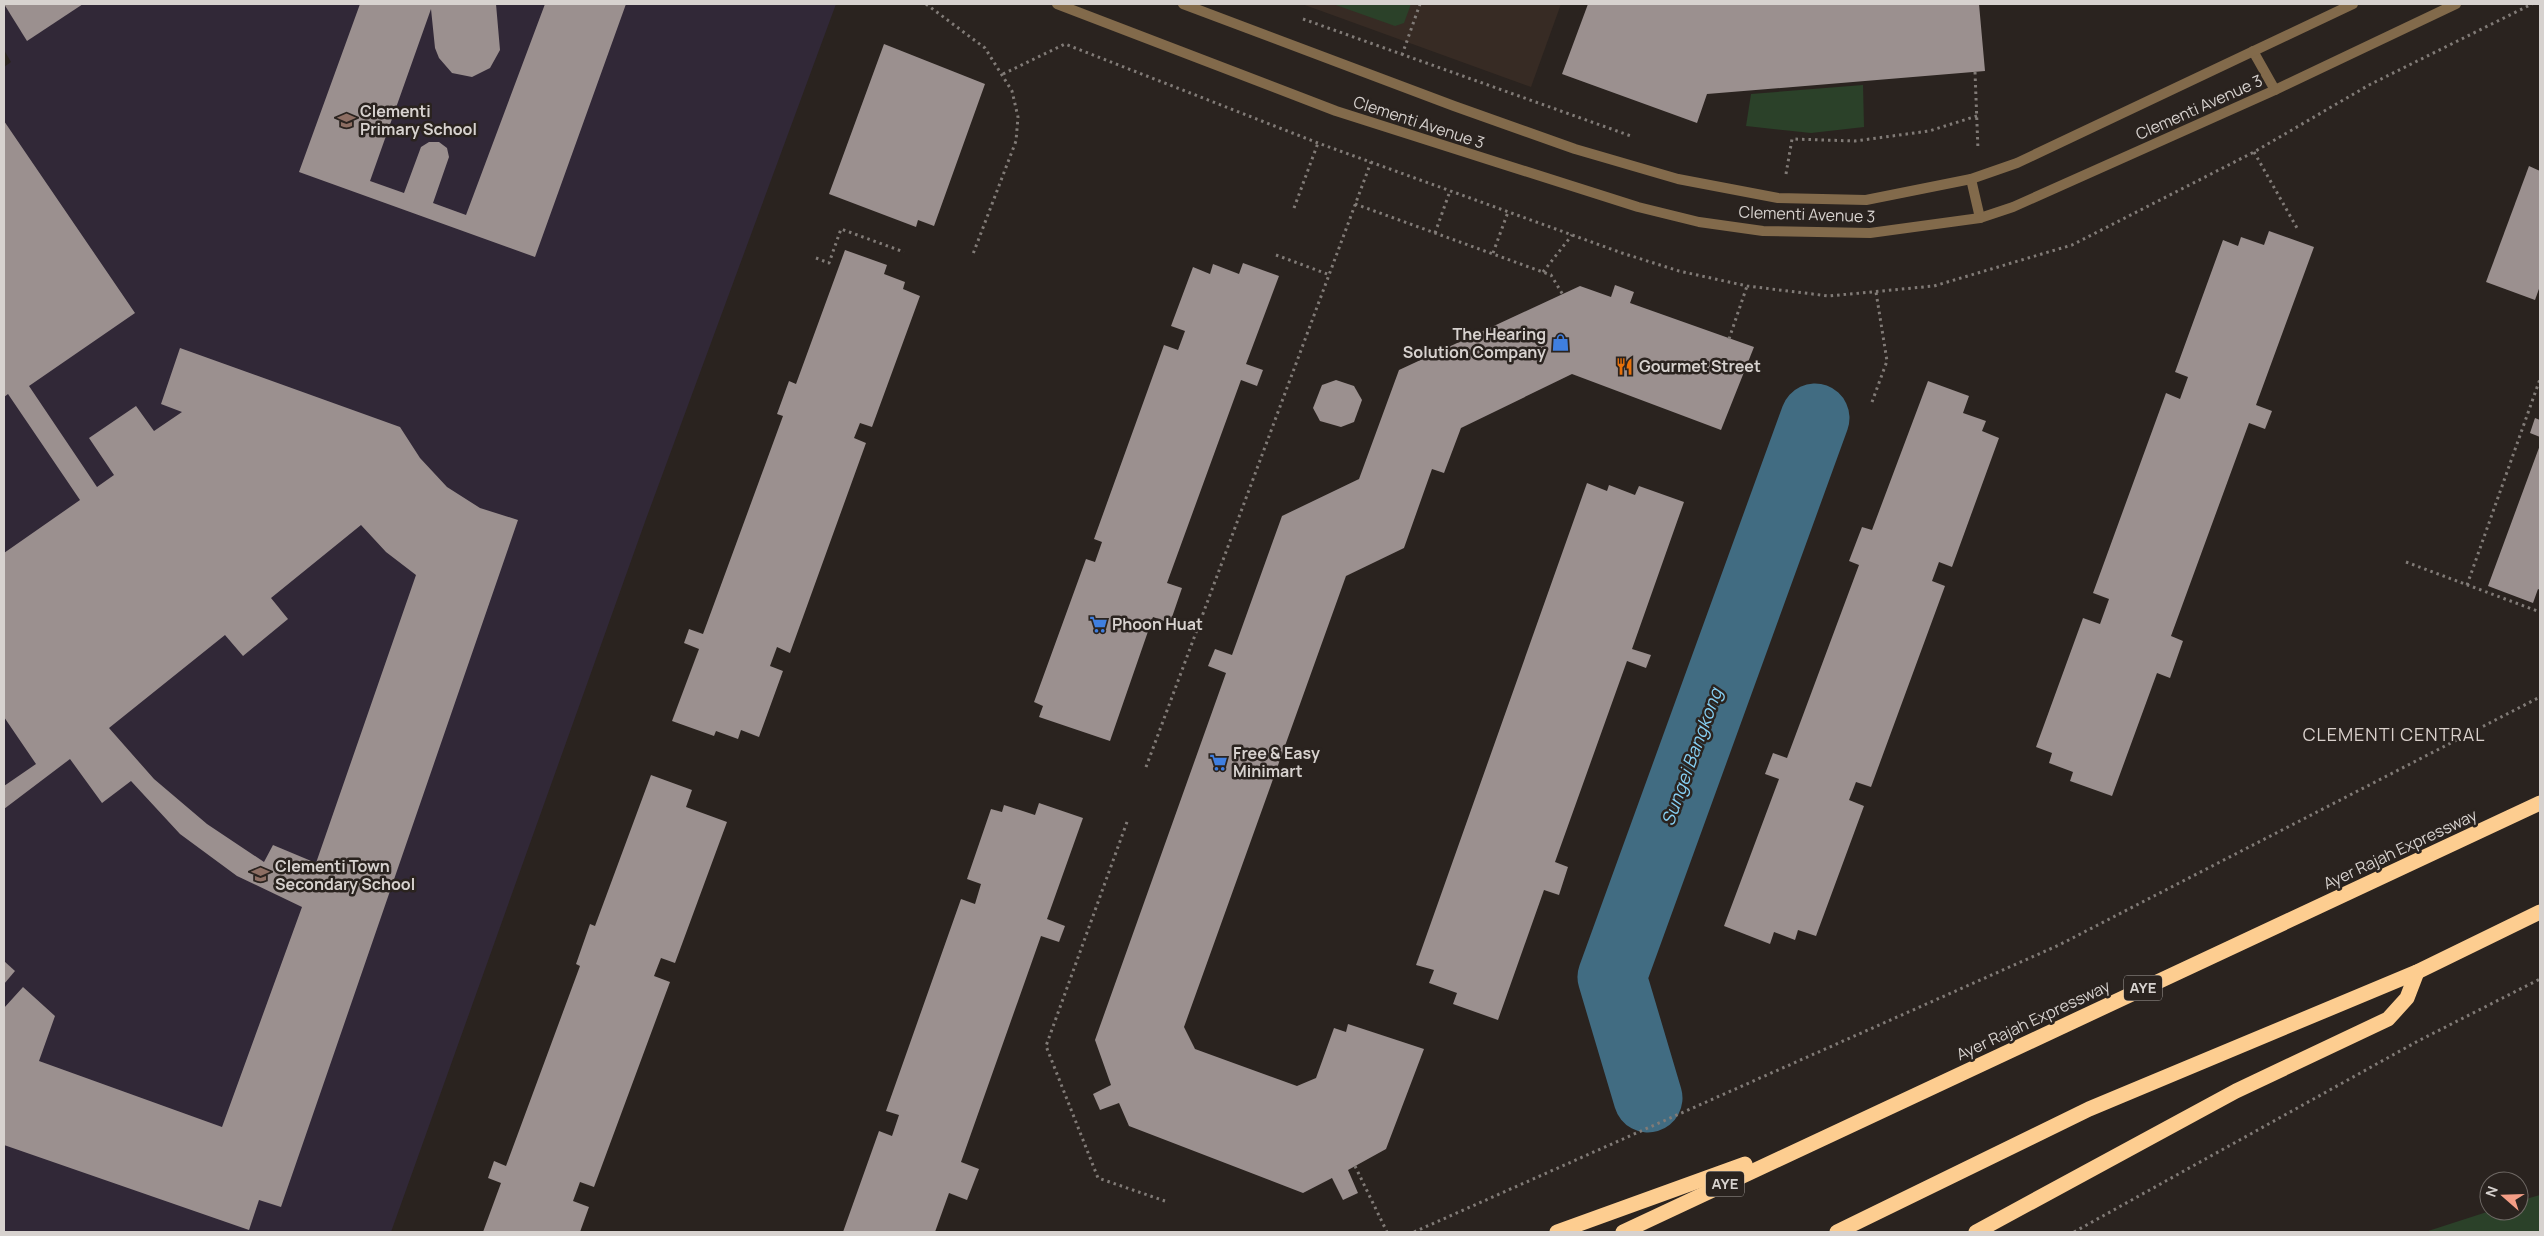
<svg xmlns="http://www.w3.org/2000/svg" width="2544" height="1236" font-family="Manrope,sans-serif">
<rect width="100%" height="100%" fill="#2a231f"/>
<polygon fill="#372b24" points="1302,4 1561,4 1531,87"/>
<polygon fill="#312837" points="4,4 836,4 646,519 391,1232 4,1232 4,67 11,62 4,50"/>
<g fill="#2b4129">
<polygon points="1333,4 1411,4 1404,23 1395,26"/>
<polygon points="1863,85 1864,127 1811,133 1746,126 1751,94"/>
<polygon points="2540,1195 2540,1232 2425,1232 2490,1211 2519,1211 2519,1201"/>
</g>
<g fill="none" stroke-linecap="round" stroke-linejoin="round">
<polyline stroke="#416c82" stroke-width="69" points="1648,1098 1612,977 1815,418"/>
</g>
<g fill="#9b908f" fill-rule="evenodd">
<polygon points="4,4 83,4 27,41"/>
<polygon points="360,4 496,4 500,50 490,68 472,77 452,73 439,58 435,48 431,9 370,181 404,193 421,147 429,142 439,142 447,148 449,157 433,203 466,215 545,4 626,4 535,257 299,172"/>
<polygon points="1588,4 1979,4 1985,71 1707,94 1697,123 1562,74"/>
<polygon points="884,44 985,84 934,226 918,220 916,227 829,194"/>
<path d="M4 121 135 313 29 386 97 487 114 475 89 438 136 406 154 431 182 412 161 404 180 348 400 427 420 458 447 487 480 508 518 520 281 1207 259 1200 249 1230 4 1145V1008L23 987 55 1016 39 1061 222 1127 302 907 237 876 180 834 131 781 102 803 70 759 4 809V786L36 764 4 717V553L80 500 8 394 4 397ZM361 525 386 552 416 575 316 863 273 845 264 862 207 824 154 779 109 728 225 635 243 656 288 619 271 598Z"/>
<polygon points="2529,166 2540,171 2540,286 2535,300 2486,282"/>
<polygon points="2269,231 2314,247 2256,405 2272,411 2265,429 2249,423 2171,636 2183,641 2170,678 2157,673 2112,796 2070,781 2073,772 2049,763 2052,753 2036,747 2083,618 2100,624 2109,599 2093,593 2166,393 2180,399 2188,377 2175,372 2223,240 2238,246 2241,237 2264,245"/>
<polygon points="845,250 887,265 884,274 905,282 903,289 920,296 872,427 860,423 854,438 866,443 790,653 777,647 770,666 783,671 759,737 741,730 738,739 716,731 714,736 672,721 699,649 684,643 689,629 703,634 783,416 777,414 789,381 796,384"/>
<polygon points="1243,263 1279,276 1246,364 1263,370 1257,386 1241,380 1167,583 1182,588 1170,623 1153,617 1110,741 1039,717 1043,706 1034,702 1086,559 1095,562 1102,542 1094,539 1164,345 1178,350 1185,331 1171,326 1193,267 1210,274 1213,264 1239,274"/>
<polygon points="1615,285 1634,292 1630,303 1754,347 1721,430 1572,374 1461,428 1444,473 1432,469 1404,548 1346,576 1184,1027 1195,1049 1297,1086 1316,1078 1334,1028 1346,1032 1348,1024 1424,1049 1386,1149 1348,1170 1358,1193 1343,1200 1332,1178 1303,1193 1129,1126 1119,1103 1100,1110 1093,1094 1111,1085 1095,1040 1226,673 1208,666 1215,649 1232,655 1282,516 1359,479 1399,370 1580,286 1611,297"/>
<polygon points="1336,380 1354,386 1362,400 1354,422 1341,427 1320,421 1313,408 1322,385"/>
<polygon points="1928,381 1969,396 1963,413 1986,421 1982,431 1999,438 1952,567 1939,562 1932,581 1945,586 1871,787 1856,782 1849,800 1864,806 1816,936 1798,930 1795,940 1774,932 1770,944 1724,926 1779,779 1765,774 1773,753 1787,758 1859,565 1849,561 1862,527 1872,530"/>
<polygon points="2535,418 2540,420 2540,437 2530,433"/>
<polygon points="2540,445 2540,590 2538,589 2533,603 2488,586"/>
<polygon points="1587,483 1607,491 1609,485 1635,495 1639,486 1684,502 1632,649 1651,655 1646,668 1627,661 1555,862 1568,867 1559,895 1544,890 1498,1020 1453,1004 1457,993 1429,983 1434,970 1416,965"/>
<polygon points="651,775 692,790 686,807 727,822 675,963 661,958 654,976 670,982 594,1187 580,1182 573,1201 589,1207 580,1232 483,1232 501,1183 488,1178 494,1161 506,1166 580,966 576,964 590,924 595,926"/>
<polygon points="1039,803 1083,818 1047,919 1065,926 1059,942 1041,936 961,1162 979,1169 967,1200 949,1193 935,1232 843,1232 879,1131 892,1136 899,1115 886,1111 961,899 975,904 981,884 967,879 991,809 1002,812 1004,805 1035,815"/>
<polygon points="4,961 15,971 4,984"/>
</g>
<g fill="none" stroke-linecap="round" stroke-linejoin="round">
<g stroke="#817b77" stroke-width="3" stroke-dasharray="2.5 4" stroke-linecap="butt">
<polyline points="926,4 985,48 1012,91 1018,117 1016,141 973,254"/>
<polyline points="1303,19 1631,136"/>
<polyline points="1402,55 1420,4"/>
<polyline points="1975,72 1978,150"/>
<polyline points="1003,74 1065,44 1318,143 1622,253 1679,271 1747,286 1829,296 1934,286 2072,245 2254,152 2369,85 2532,4"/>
<polyline points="2254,152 2297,228"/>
<polyline points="1786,174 1792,139 1855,141 1929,131 1977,116"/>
<polyline points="1355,204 1551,275 1563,295"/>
<polyline points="1294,208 1318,143"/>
<polyline points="1435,233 1450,191"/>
<polyline points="1493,253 1508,212"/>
<polyline points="1276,255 1330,275"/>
<polyline points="816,258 829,263 841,229 904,252"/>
<polyline points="1543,272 1572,235"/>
<polyline points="1729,339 1747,286"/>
<polyline points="1872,402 1887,361 1876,292"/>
<polyline points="2406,562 2540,612"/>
<polyline points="2467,585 2540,379"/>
<polyline points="1146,767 1371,162"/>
<polyline points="1127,822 1046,1046 1098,1178 1165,1201"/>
<polyline points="1355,1166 1387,1232"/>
<polyline points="1414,1232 2059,945 2540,697"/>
<polyline points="2074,1232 2418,1041 2540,979"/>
</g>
<g stroke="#826a4b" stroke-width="10">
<polyline points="2253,51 2275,90"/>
<polyline points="1971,179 1980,218"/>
</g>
<g stroke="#826a4b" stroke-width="10">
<polyline points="1057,4 1336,111 1638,207 1699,222 1763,231 1870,233 1980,218 2013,207 2275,90 2456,4"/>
<polyline points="1183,4 1454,106 1575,149 1678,179 1778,198 1866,200 1971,179 2017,163 2353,4"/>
</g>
<g stroke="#fdcd90" stroke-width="15">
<polyline points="1557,1232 1745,1164"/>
<polyline points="1623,1232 2540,803"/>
<polyline points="1837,1232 2089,1109 2417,972 2540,912"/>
<polyline points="1976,1232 2236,1091 2388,1019 2407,998 2417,972"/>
</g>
</g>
<defs>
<symbol id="school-bare" viewBox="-9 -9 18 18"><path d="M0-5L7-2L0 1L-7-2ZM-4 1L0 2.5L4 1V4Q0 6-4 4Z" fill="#8d6e63" stroke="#2a231f" stroke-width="2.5" paint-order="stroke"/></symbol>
<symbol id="shop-bare" viewBox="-9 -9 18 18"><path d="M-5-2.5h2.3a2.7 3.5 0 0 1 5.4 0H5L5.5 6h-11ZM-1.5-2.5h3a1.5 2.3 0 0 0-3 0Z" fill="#3f7fe0" stroke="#2a231f" stroke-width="2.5" paint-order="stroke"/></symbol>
<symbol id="restaurant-bare" viewBox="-9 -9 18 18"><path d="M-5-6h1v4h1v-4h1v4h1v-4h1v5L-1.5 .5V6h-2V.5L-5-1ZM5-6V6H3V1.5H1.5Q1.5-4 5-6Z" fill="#e8710a" stroke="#2a231f" stroke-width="2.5" paint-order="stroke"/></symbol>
<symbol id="supermarket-bare" viewBox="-9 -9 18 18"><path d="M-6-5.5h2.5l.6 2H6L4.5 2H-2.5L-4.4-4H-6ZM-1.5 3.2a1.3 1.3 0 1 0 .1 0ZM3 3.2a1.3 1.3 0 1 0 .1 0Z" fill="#3f7fe0" stroke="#2a231f" stroke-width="2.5" paint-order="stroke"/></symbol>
</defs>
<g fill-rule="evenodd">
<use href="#school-bare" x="334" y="108" width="25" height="25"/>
<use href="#shop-bare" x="1548" y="330" width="25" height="25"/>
<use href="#restaurant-bare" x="1612" y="354" width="25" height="25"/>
<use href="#supermarket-bare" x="1086" y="612" width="25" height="25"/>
<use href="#supermarket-bare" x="1206" y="750" width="25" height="25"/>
<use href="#school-bare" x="248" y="862" width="25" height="25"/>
</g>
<g text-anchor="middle" stroke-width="5" stroke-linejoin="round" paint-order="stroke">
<g fill="#2a231f" stroke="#a39e9a" stroke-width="1">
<rect x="2124" y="975.5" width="38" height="25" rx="4"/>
<rect x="1706" y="1171.5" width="38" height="25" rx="4"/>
</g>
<g font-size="15" font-weight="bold" fill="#d7d2cf">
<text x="2143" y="993">AYE</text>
<text x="1725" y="1189">AYE</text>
</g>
<g font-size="16" fill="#d7d2cf" stroke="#2a231f">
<text transform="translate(2199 107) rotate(-24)" y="6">Clementi Avenue 3</text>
<text transform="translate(1419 122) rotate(18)" y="6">Clementi Avenue 3</text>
<text transform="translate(1807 214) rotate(2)" y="6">Clementi Avenue 3</text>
<text transform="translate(2400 849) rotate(-25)" y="6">Ayer Rajah Expressway</text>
<text transform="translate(2033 1020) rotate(-25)" y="6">Ayer Rajah Expressway</text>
</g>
<g font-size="16" font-weight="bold" fill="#d7d2cf" stroke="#2a231f" text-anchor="start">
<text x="360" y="117">Clementi<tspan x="360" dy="18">Primary School</tspan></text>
<text x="1546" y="340" text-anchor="end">The Hearing<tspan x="1546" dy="18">Solution Company</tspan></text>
<text x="1639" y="372">Gourmet Street</text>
<text x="1112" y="630">Phoon Huat</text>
<text x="1233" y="759">Free &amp; Easy<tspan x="1233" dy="18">Minimart</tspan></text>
<text x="275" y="872">Clementi Town<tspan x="275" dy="18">Secondary School</tspan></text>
</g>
<g font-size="18" letter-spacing="1" fill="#dad1cc" stroke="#2a231f">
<text x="2394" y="741">CLEMENTI CENTRAL</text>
</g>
<g font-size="18" font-style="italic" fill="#86cff3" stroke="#2a231f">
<text transform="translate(1692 757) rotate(-70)" y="6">Sungei Bangkong</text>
</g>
</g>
<rect width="2544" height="1236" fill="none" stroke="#d7d2cf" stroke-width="10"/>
<g transform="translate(2504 1196) rotate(290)"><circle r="24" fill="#2a231f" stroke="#6f6965"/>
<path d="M0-4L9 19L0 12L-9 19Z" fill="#f49e86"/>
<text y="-8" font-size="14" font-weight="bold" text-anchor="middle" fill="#d7d2cf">N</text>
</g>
</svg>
